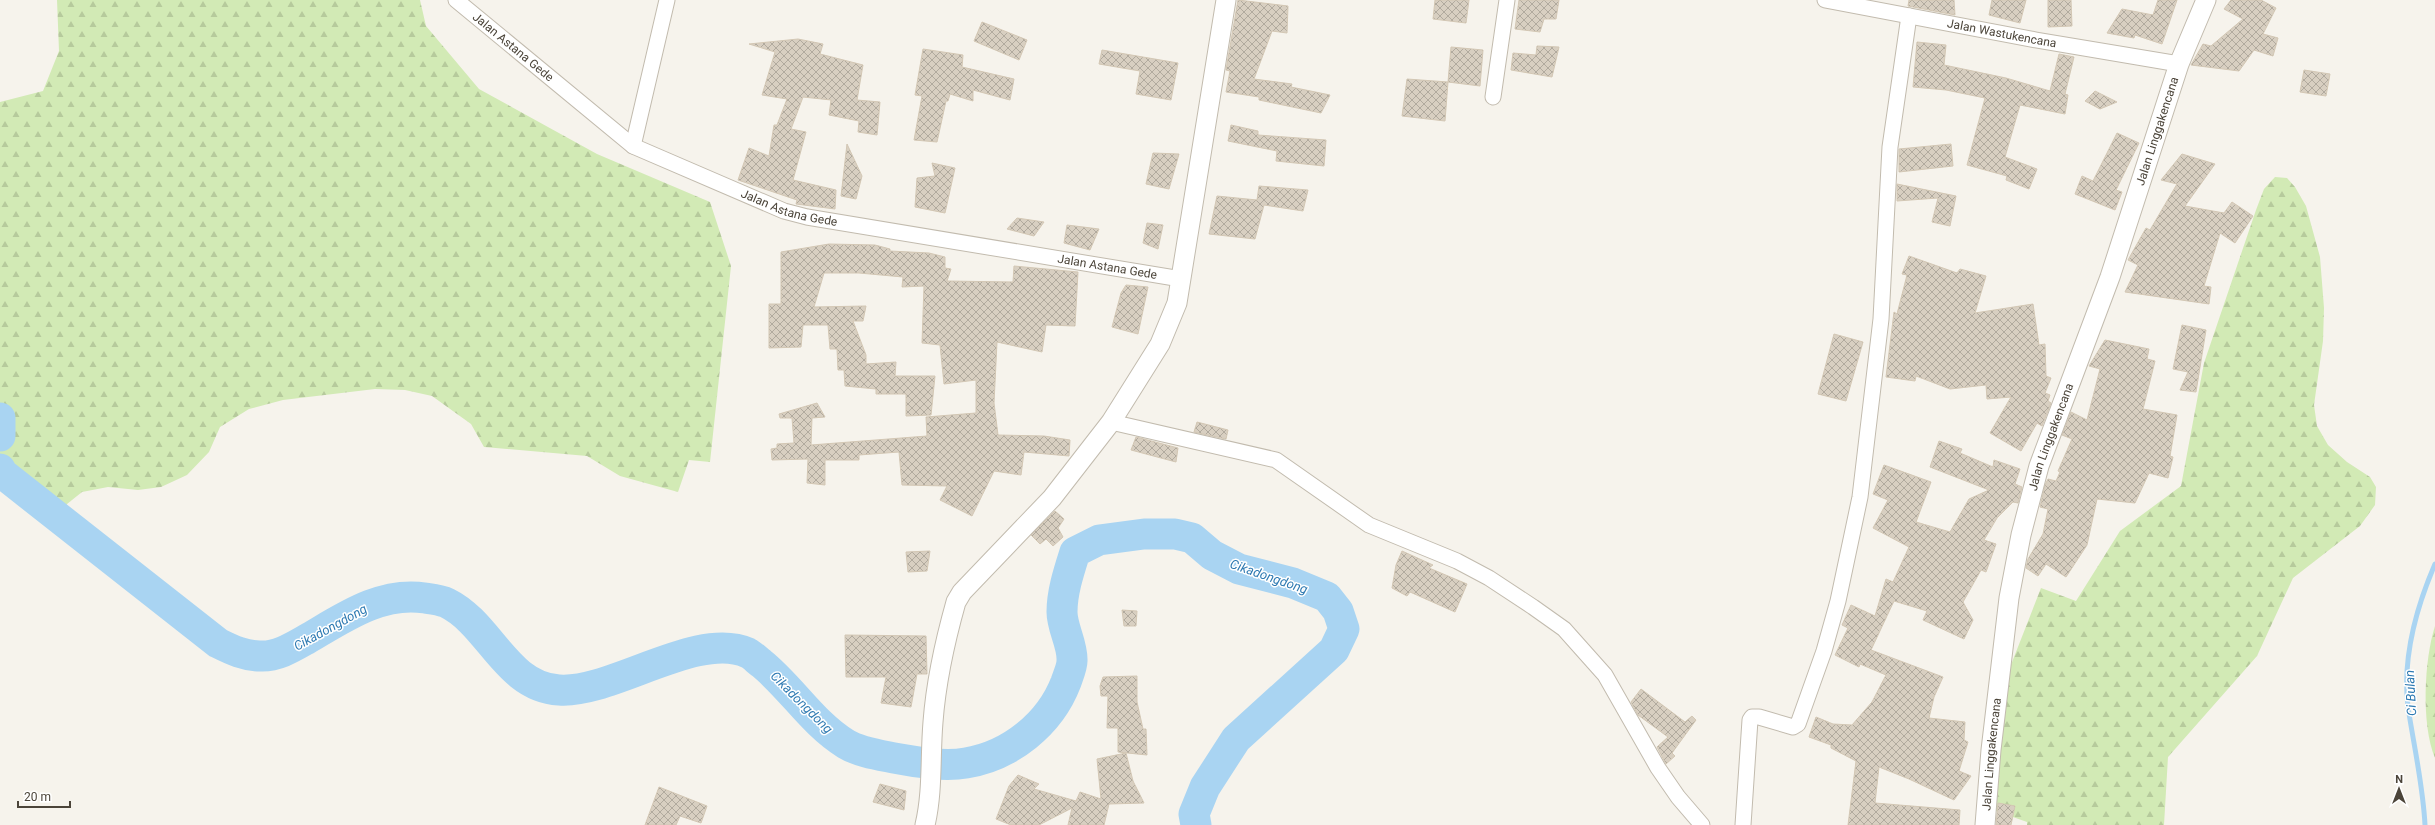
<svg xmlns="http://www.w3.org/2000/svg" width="2435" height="825" font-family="Roboto,sans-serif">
<defs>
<pattern id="forest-firs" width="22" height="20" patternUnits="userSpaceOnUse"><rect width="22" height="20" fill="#d2eab5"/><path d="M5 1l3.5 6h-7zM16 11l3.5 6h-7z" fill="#b6ca9c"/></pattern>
<pattern id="building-cross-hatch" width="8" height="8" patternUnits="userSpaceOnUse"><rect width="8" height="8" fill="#d8cfc1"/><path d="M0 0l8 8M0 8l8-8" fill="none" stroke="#b1aa9e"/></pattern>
</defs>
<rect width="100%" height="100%" fill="#f6f3ec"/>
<g fill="url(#forest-firs)">
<polygon points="57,0 420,0 426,26 479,89 597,154 710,202 731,266 710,462 689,460 678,492 620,476 587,456 484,447 471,424 432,396 405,390 375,389 283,400 249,409 220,427 209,452 187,475 161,487 138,490 108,487 82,492 67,504 64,511 0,455 0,102 43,91 59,51"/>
<polygon points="2275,177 2287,178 2295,187 2306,206 2320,257 2324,308 2323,341 2314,405 2317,426 2328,445 2347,462 2370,477 2376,487 2375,505 2360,526 2293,578 2257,656 2168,757 2164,825 2027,825 2027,822 1996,811 1998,698 2041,588 2076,601 2120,531 2181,486 2204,363 2256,210 2264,189"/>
<path d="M2435 626V758C2421 725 2424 660 2435 626Z"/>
</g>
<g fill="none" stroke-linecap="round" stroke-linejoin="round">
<path stroke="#a9d4f2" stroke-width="5" d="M2425 825C2423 785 2414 747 2408 707 2402 657 2416 608 2435 564"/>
<g stroke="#a9d4f2" stroke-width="31">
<polyline points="0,418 0,436"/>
<path d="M0 469 3 474 218 643C232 650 245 656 260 656 277 657 293 647 307 639 343 618 381 591 425 598 432 599 441 600 447 603 490 624 506 687 559 690 612 694 697 630 748 653 752 655 757 660 761 663 791 687 812 723 846 744 859 752 879 755 894 758 916 762 944 767 966 763 1010 756 1050 724 1066 682 1068 676 1072 667 1072 661 1073 645 1062 628 1062 612 1062 592 1069 571 1075 552L1099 540 1144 534H1175L1192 538 1212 555 1239 569 1293 583 1327 597 1338 611 1344 629 1334 650 1236 739 1205 787 1194 814 1196 825"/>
</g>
</g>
<g fill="url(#building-cross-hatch)" stroke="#d3c7b4">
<polygon points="1238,0 1288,6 1287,33 1272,31 1254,79 1292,84 1291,87 1330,95 1321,113 1259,100 1259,97 1226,92 1230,71 1226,70"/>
<polygon points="1435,0 1469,0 1466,23 1433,19"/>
<polygon points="1519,0 1559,0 1556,19 1544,19 1540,32 1515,29"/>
<polygon points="1909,0 1954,0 1955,15 1908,6"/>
<polygon points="1992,0 2026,0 2020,23 1989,15"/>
<polygon points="2048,0 2071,0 2072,26 2048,27"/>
<polygon points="2158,0 2177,0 2162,44 2135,35 2134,38 2107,33 2122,9 2153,15"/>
<polygon points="2231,0 2261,0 2276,8 2263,34 2278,38 2273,56 2254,50 2239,71 2191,65 2203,44 2211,46 2243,19 2224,9"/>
<polygon points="982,22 1027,40 1019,60 974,41"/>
<polygon points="798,39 823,44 820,54 863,65 857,100 880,102 877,135 858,132 859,121 829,115 831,100 803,97 791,129 806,132 793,180 836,190 835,209 796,204 797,200 738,180 749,148 769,156 774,125 777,125 787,99 762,95 775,52 749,44"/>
<polygon points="1917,42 1946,45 1944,65 2006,78 2050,91 2059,54 2074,57 2065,94 2068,95 2065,114 2020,105 2005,157 2037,169 2029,189 2006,180 2007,176 1967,165 1985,98 1946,90 1913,87"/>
<polygon points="1537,46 1559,47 1552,77 1511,70 1513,53 1536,55"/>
<polygon points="1451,47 1483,50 1480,86 1448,82"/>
<polygon points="923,49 963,55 962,67 1014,79 1010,100 973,90 973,101 950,94 948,101 946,101 937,142 914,140 922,96 915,95"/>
<polygon points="1102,50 1178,63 1171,100 1136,94 1140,71 1099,64"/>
<polygon points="2304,70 2330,74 2326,96 2300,92"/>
<polygon points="1407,79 1448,82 1445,121 1402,116"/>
<polygon points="2095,91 2117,102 2100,109 2085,101"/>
<polygon points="1231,125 1258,131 1258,135 1326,140 1324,166 1276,161 1277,151 1228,141"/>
<polygon points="2117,133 2139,143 2116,190 2122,192 2115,210 2075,194 2082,176 2093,181"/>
<polygon points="847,144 862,176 856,199 841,196"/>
<polygon points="1951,144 1953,166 1899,172 1899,149"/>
<polygon points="1153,153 1179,154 1169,189 1146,184"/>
<polygon points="2182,154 2215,164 2185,206 2224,213 2232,202 2253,216 2235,243 2220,233 2204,286 2211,287 2209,304 2125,292 2138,265 2128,260 2146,228 2150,230 2177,184 2161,180"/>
<polygon points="932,163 955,168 945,213 915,207 917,178 935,176"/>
<polygon points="1897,184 1956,196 1950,226 1932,222 1938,198 1897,201"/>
<polygon points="1259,186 1308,190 1303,211 1264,205 1255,239 1209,234 1217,196 1257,200"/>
<polygon points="1017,218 1044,222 1034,236 1007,229"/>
<polygon points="1147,223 1163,225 1158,249 1143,243"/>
<polygon points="1067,225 1099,229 1090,250 1064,243"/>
<polygon points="829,244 875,245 890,249 890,251 929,253 945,257 945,268 951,269 947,281 1013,282 1014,266 1078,272 1075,326 1046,325 1042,352 997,342 994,403 998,435 1044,436 1070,440 1069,456 1024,452 1021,475 994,471 972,516 940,500 947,486 902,485 899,452 859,455 859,460 825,460 825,485 807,483 808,459 772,460 771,449 777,448 777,444 794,443 792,418 780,418 779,414 817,403 825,417 812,418 811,445 927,436 926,417 976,413 976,380 944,384 940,345 922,343 924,286 902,287 903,277 859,273 824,273 814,307 866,306 863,321 853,321 866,355 866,364 896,362 895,376 935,376 931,415 906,416 906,394 876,394 876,389 845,386 844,370 838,370 837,349 830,349 828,325 803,325 801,347 769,348 769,304 781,304 781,252"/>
<polygon points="1909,256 1957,273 1960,269 1986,276 1975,313 2033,304 2039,345 2045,344 2046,376 2051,378 2045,393 2050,395 2048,401 2051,403 2042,426 2037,423 2021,451 1990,433 2011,397 1987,399 1986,385 1950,389 1916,376 1915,381 1886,377 1894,312 1897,314 1907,275 1902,274"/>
<polygon points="1126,285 1148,287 1138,334 1112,327 1121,293"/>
<polygon points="2182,325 2206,330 2196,392 2180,390 2188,372 2173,369"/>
<polygon points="1834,334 1863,342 1846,401 1818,394"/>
<polygon points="2105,340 2149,349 2147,359 2155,361 2143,409 2177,415 2170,456 2173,457 2168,478 2149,473 2135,503 2097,499 2087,545 2066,577 2046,564 2038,576 2026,568 2028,559 2043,534 2048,509 2040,507 2045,485 2048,479 2056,481 2060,472 2058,471 2072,439 2062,435 2071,412 2087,420 2100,369 2089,366"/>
<polygon points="1197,422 1228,430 1226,439 1194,432"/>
<polygon points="1136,437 1178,448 1176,462 1131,450"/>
<polygon points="1939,441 1962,449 1960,453 1993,467 1994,460 2020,469 2015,484 2022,487 2018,503 2013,502 1997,518 1984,540 1996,544 1986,572 1981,570 1963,602 1973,620 1964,639 1923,620 1927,611 1894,601 1871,650 1943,677 1934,697 1929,718 1965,722 1964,740 1968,742 1959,771 1971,776 1954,800 1909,779 1879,767 1875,803 1960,810 1959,825 1848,825 1856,761 1831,748 1831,745 1809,737 1816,717 1833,724 1852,725 1872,702 1886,675 1860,664 1859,667 1835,655 1848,628 1842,625 1851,605 1875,616 1886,579 1893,582 1909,547 1873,528 1888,500 1873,494 1884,465 1931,482 1916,522 1950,532 1969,499 1989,490 1930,467"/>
<polygon points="1055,511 1064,519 1058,528 1063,537 1053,546 1046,539 1040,544 1031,535"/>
<polygon points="930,551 927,571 908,572 906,552"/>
<polygon points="1402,551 1433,565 1429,568 1467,584 1455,612 1410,592 1407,596 1392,588 1396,565"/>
<polygon points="1122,610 1137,611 1136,626 1124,626"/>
<polygon points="845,635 926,636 927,674 917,674 911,707 881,703 886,677 846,677"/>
<polygon points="1137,676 1137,702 1143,729 1146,729 1147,755 1118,752 1118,728 1107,728 1108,696 1101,696 1100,686 1103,677"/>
<polygon points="1641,689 1685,722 1692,716 1696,720 1672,753 1675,756 1666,764 1657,747 1668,737 1638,715 1631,702"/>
<polygon points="1126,753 1133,781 1144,803 1109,804 1104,825 1068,825 1072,808 1039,825 1011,825 996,819 1009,786 1018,775 1039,784 1034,789 1076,801 1080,792 1101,799 1097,759"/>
<polygon points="880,784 906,791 904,810 873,802"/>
<polygon points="659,787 707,806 701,823 680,816 676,825 645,825"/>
<polygon points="1998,803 2015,806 2011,825 1996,825"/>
</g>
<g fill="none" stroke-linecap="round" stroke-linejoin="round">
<defs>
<g id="minor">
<path id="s1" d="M456 0 633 146 784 211 807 217 1181 279"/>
<path id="s2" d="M1825 0 2036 40 2179 64"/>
<polyline points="1493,97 1507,0"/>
<polyline points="633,146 667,0"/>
<polyline points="1111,422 1276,460 1369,525 1457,561 1489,578 1533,607 1564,629 1605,675 1658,768 1678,797 1702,825"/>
<polyline points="1743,825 1750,720 1752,717 1759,717 1793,727 1798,724 1824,651 1838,601 1860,497 1881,319 1890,147 1909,16"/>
</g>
<g id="tertiary">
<path d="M925 825C933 791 930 757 933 722 936 682 945 641 956 602L962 592 1052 498 1111 422 1160 344 1177 303 1226 0"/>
<path id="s3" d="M1985 825 1991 750 2009 598 2021 535 2039 466 2110 277 2179 64 2206 0"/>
</g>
</defs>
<use href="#minor" stroke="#c2bbae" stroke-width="17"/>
<use href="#tertiary" stroke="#c2bbae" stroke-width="21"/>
<use href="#minor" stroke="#fff" stroke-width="15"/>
<use href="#tertiary" stroke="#fff" stroke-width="19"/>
</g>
<g text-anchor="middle" stroke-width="3" stroke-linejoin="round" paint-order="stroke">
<g font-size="12" fill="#4b4439" stroke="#fff">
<text dy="4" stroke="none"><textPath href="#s2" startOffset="180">Jalan Wastukencana</textPath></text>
<text dy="4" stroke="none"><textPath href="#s1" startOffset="74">Jalan Astana Gede</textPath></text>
<text dy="4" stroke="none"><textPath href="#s3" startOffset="719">Jalan Linggakencana</textPath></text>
<text dy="4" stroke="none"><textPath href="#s1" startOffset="398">Jalan Astana Gede</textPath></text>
<text dy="4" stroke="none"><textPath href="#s1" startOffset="722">Jalan Astana Gede</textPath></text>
<text dy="4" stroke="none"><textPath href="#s3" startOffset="395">Jalan Linggakencana</textPath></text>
<text dy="4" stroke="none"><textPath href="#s3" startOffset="71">Jalan Linggakencana</textPath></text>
</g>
<g font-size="13" font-style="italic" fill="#2e7ab2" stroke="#fff">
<text transform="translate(1269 576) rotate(19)" y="5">Cikadongdong</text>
<text transform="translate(330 627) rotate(-29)" y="5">Cikadongdong</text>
<text transform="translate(2410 693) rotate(-93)" y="5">Ci Bulan</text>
<text transform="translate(802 702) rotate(45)" y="5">Cikadongdong</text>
</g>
</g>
<g transform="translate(2399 789)" stroke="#ffffff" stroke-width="3" paint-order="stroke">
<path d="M0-3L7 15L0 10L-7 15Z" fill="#4b4439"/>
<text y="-6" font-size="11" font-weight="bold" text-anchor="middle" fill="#4b4439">N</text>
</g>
<path d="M18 801v6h52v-6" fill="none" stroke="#4b4439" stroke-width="2"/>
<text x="24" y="801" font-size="12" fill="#4b4439" stroke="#ffffff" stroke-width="3" paint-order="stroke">20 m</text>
</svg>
